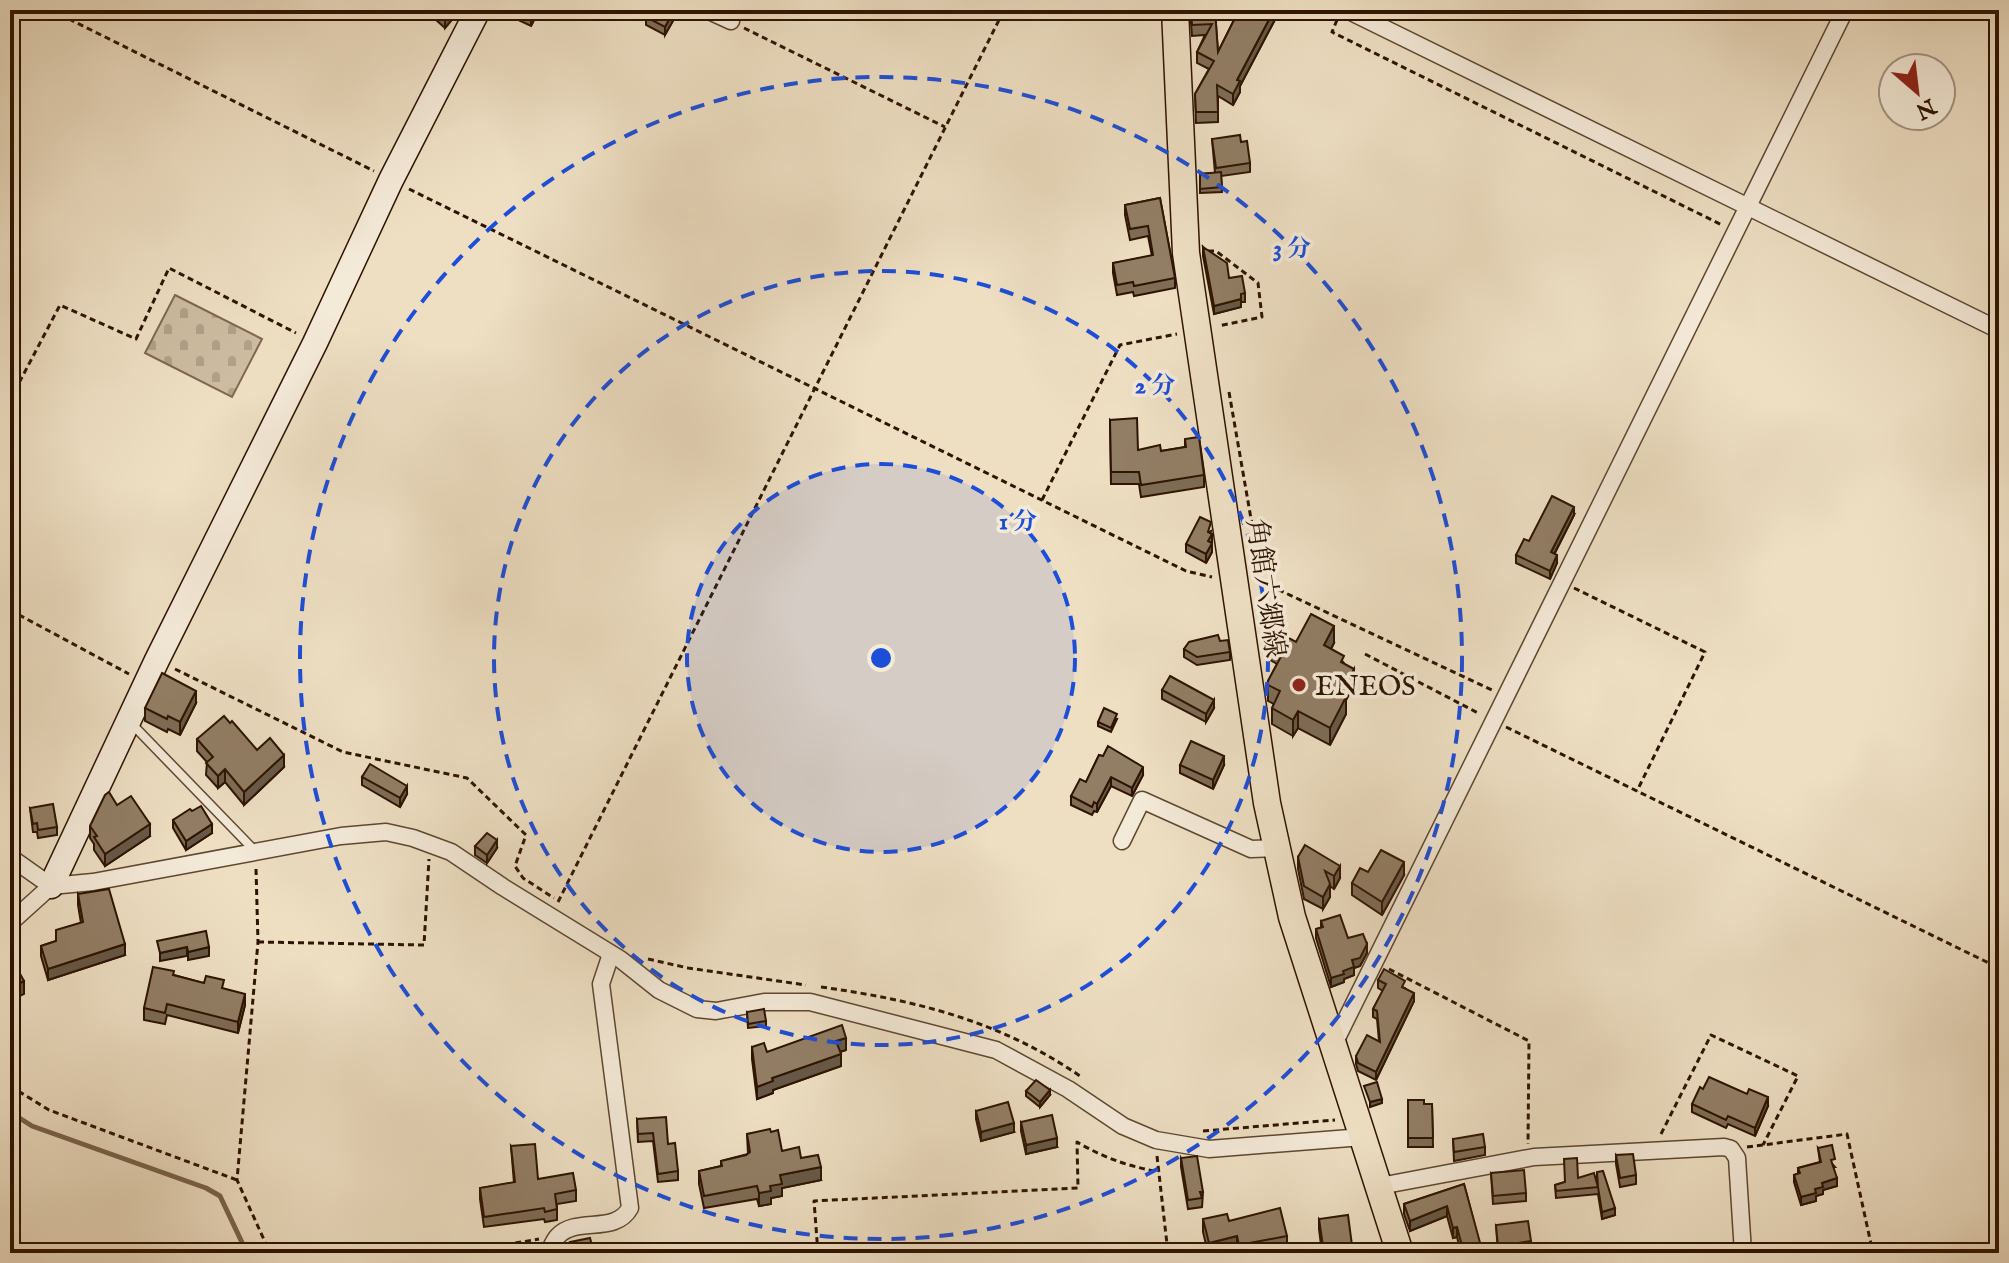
<svg xmlns="http://www.w3.org/2000/svg" width="2009" height="1263" font-family="'IM FELL English','Noto Serif JP',serif">
<defs>
<pattern id="cemetery-stones" width="16" height="16" patternUnits="userSpaceOnUse" patternTransform="scale(2)"><rect width="16" height="16" fill="#cdbca2"/><path d="M2 7V4a2 2 0 0 1 4 0v3zM10 15v-3a2 2 0 0 1 4 0v3z" fill="#b0a18a"/></pattern>
</defs>
<rect width="100%" height="100%" fill="#eedfc3"/>
<filter id="stains"><feTurbulence type="fractalNoise" baseFrequency=".0025" numOctaves="4"/><feColorMatrix values="0 0 0 0 .2 0 0 0 0 .09 0 0 0 0 .02 0 0 0 .5 -.17"/></filter>
<radialGradient id="worn" r=".72"><stop offset=".6" stop-color="#630" stop-opacity="0"/><stop offset="1" stop-color="#630" stop-opacity=".3"/></radialGradient>
<polygon fill="url(#cemetery-stones)" stroke="#7e6851" stroke-width="2" points="175,295 262,339 232,397 145,353"/>
<g fill="none" stroke-linecap="round" stroke-linejoin="round">
<polyline stroke="#7a644d" stroke-width="5" points="10,1112 32,1126 206,1188 220,1196 247,1253"/>
<defs>
<polyline id="lane" points="131,723 255,851"/>
<g id="street">
<polyline points="707,10 731,21"/>
<polyline points="1347,10 1999,330"/>
<polyline points="1122,841 1142,800 1251,849 1276,848"/>
<polyline points="10,857 51,886 93,882 341,836 386,832 413,838 451,852 503,887 620,959 659,990 697,1009 716,1011 764,1002 810,1002 996,1050 1068,1089 1123,1126 1156,1140 1209,1149 1363,1137"/>
<polyline points="10,923 51,886"/>
<polyline points="1333,1046 1845,10"/>
<polyline points="1380,1186 1534,1157 1724,1147 1731,1149 1737,1158 1743,1253"/>
<path d="M548 1253C551 1248 554 1240 558 1236 577 1216 615 1235 630 1208L601 984 611 954"/>
</g>
<polyline id="secondary" points="51,886 157,660 315,343 391,180 478,10"/>
<polyline id="primary" points="1175,10 1186,253 1267,803 1292,917 1400,1253"/>
</defs>
<use href="#lane" stroke="#5e4731" stroke-width="11"/>
<use href="#street" stroke="#5e4731" stroke-width="19"/>
<use href="#secondary" stroke="#2e1400" stroke-width="27"/>
<use href="#primary" stroke="#2e1400" stroke-width="29"/>
<g stroke="#2e1400" stroke-width="3" stroke-dasharray="6 4" stroke-linecap="butt">
<polyline points="51,10 374,171"/>
<polyline points="1337,20 1332,32 1722,225"/>
<polyline points="744,28 945,127"/>
<polyline points="409,189 1186,571 1212,577"/>
<polyline points="1208,251 1216,251 1258,283 1262,317 1218,326"/>
<polyline points="1229,392 1262,582"/>
<polyline points="10,400 60,305 136,339 169,268 296,333"/>
<polyline points="1999,494 1991,511 1999,515"/>
<polyline points="1042,500 1120,345 1177,334"/>
<polyline points="1260,581 1492,690"/>
<polyline points="1574,588 1705,652 1637,791"/>
<polyline points="10,610 129,674"/>
<polyline points="1365,654 1478,713"/>
<polyline points="175,669 343,752 467,778 526,835 515,866 523,878 554,898"/>
<polyline points="1506,727 1999,968"/>
<polyline points="256,869 258,942 237,1180 270,1253"/>
<polyline points="558,902 1004,10"/>
<polyline points="258,942 424,945 429,859"/>
<polyline points="648,959 688,968 806,985"/>
<polyline points="1389,969 1529,1041 1528,1144"/>
<path d="M821 987C915 1000 1000 1021 1080 1076"/>
<polyline points="10,1086 49,1110 237,1180"/>
<polyline points="1203,1131 1335,1120"/>
<polyline points="1661,1134 1711,1035 1798,1076 1763,1145"/>
<polyline points="1747,1147 1847,1134 1873,1253"/>
<polyline points="1157,1156 1168,1253"/>
<polyline points="456,1253 539,1239"/>
<path d="M818 1253 814 1201 1078 1188 1077 1142C1104 1158 1128 1166 1159 1172"/>
</g>
<use href="#lane" stroke="#f4ead8" stroke-width="8"/>
<use href="#street" stroke="#f4ead8" stroke-width="16"/>
<use href="#secondary" stroke="#f4ead8" stroke-width="24"/>
<use href="#primary" stroke="#eedfc3" stroke-width="26"/>
</g>
<g fill="#7e6c57" stroke="#2e1400" stroke-width="2">
<polygon points="425,10 460,10 445,28"/>
<polygon points="512,10 539,10 531,26 512,17"/>
<polygon points="649,10 679,10 665,35 646,25 646,17"/>
<polygon points="1190,10 1215,10 1218,52 1239,10 1280,10 1240,86 1240,92 1233,105 1218,96 1218,122 1196,123 1195,94 1209,69 1197,63 1197,52 1205,35 1192,36"/>
<polygon points="1212,139 1241,142 1250,163 1250,172 1221,176 1222,192 1200,193 1200,174 1215,173"/>
<polygon points="1160,198 1175,278 1175,288 1134,296 1133,292 1117,295 1113,273 1113,263 1152,256 1148,236 1130,240 1125,215 1125,205"/>
<polygon points="1203,247 1229,278 1245,293 1245,302 1241,302 1241,307 1214,314 1203,256"/>
<polygon points="1110,420 1138,450 1161,451 1185,447 1185,439 1204,475 1204,487 1141,497 1139,484 1111,484"/>
<polygon points="1574,515 1555,553 1557,563 1550,579 1516,563 1516,555 1529,541"/>
<polygon points="1211,531 1210,533 1212,534 1212,552 1206,563 1186,552 1186,544"/>
<polygon points="1220,641 1230,652 1230,660 1197,665 1184,657 1184,649"/>
<polygon points="1267,642 1334,643 1331,649 1344,663 1354,685 1346,700 1346,714 1330,745 1298,728 1293,736 1272,724 1272,708 1274,704 1268,701 1268,681 1277,664 1267,658"/>
<polygon points="1162,690 1214,708 1206,722 1162,699"/>
<polygon points="196,703 180,735 168,729 167,732 145,721 145,708"/>
<polygon points="1117,719 1111,732 1098,726 1098,722"/>
<polygon points="230,723 257,750 284,767 244,805 225,782 218,788 206,775 207,762 197,751 197,739"/>
<polygon points="1099,755 1143,775 1132,796 1111,786 1097,812 1094,811 1092,815 1071,805 1071,796 1086,782"/>
<polygon points="1180,765 1224,765 1213,789 1180,773"/>
<polygon points="362,777 407,794 400,807 362,785"/>
<polygon points="117,805 150,836 105,866 94,850 94,844 90,838 90,826"/>
<polygon points="30,808 57,827 57,835 38,838 37,832 33,832"/>
<polygon points="192,811 212,833 186,850 173,828 173,820"/>
<polygon points="475,846 497,848 487,863 475,855"/>
<polygon points="1298,857 1340,878 1334,889 1330,886 1330,897 1323,909 1304,899 1298,869"/>
<polygon points="1368,872 1404,875 1382,915 1352,895 1352,883"/>
<polygon points="78,894 125,955 48,980 41,956 41,946 56,941 81,923 78,905"/>
<polygon points="1321,921 1348,938 1367,953 1360,966 1354,968 1354,975 1344,979 1344,982 1331,987 1316,938 1316,929 1321,928"/>
<polygon points="174,975 224,989 245,1005 238,1033 167,1015 165,1024 144,1020 144,1008"/>
<polygon points="1378,980 1405,988 1414,1001 1376,1080 1358,1071 1356,1064 1356,1056 1379,1041 1377,1019 1373,1017 1373,1009 1383,991 1378,988"/>
<polygon points="747,1012 766,1021 766,1026 748,1028"/>
<polygon points="752,1047 767,1052 846,1050 840,1052 841,1066 773,1090 773,1093 757,1099 752,1059"/>
<polygon points="1026,1091 1050,1095 1040,1107 1026,1096"/>
<polygon points="1408,1100 1424,1104 1432,1104 1433,1147 1408,1147"/>
<polygon points="1692,1104 1768,1106 1755,1136 1728,1124 1726,1128 1692,1112"/>
<polygon points="976,1111 1014,1132 981,1141 976,1119"/>
<polygon points="637,1119 668,1144 678,1171 678,1180 658,1182 653,1141 638,1142"/>
<polygon points="1021,1122 1057,1147 1026,1154 1021,1131"/>
<polygon points="771,1132 782,1151 801,1158 821,1180 782,1188 782,1196 771,1198 771,1204 759,1206 757,1199 704,1208 699,1184 699,1171 721,1166 721,1161 748,1154 747,1134"/>
<polygon points="1453,1139 1485,1147 1485,1155 1454,1161"/>
<polygon points="511,1146 538,1179 576,1190 576,1201 557,1204 557,1220 545,1222 544,1219 484,1227 480,1199 480,1188 514,1183"/>
<polygon points="1818,1148 1835,1167 1833,1167 1837,1186 1823,1190 1823,1194 1816,1196 1816,1201 1801,1205 1794,1182 1794,1175 1798,1174 1798,1168 1820,1162"/>
<polygon points="1616,1155 1636,1175 1636,1184 1620,1187 1616,1164"/>
<polygon points="1181,1158 1203,1192 1202,1207 1188,1209 1181,1167"/>
<polygon points="1597,1172 1615,1215 1602,1219 1598,1194 1556,1198 1555,1185 1578,1178 1597,1181"/>
<polygon points="1491,1173 1526,1193 1526,1201 1493,1204"/>
<polygon points="1464,1184 1482,1253 1461,1253 1457,1237 1453,1238 1447,1216 1410,1231 1404,1214 1404,1204"/>
<polygon points="1203,1219 1229,1221 1287,1236 1287,1249 1264,1253 1238,1253 1237,1249 1220,1253 1208,1253 1203,1232"/>
<polygon points="1319,1219 1353,1253 1322,1253 1319,1229"/>
<polygon points="1496,1225 1531,1241 1531,1249 1498,1253"/>
</g>
<g fill="#665847" stroke="#2e1400" stroke-width="2">
<polygon points="453,10 460,10 445,28 445,20"/>
<polygon points="535,10 539,10 531,26 531,18"/>
<polygon points="674,10 679,10 665,35 665,27"/>
<polygon points="1274,10 1280,10 1240,86 1240,92 1233,105 1233,94 1237,80"/>
<polygon points="1241,299 1241,307 1214,314 1214,306"/>
<polygon points="1574,507 1574,515 1551,560 1551,552"/>
<polygon points="1212,543 1212,552 1206,563 1206,554"/>
<polygon points="1557,555 1557,563 1550,579 1550,571"/>
<polygon points="1334,626 1334,643 1324,662 1324,645"/>
<polygon points="1354,669 1354,685 1346,700 1346,714 1330,745 1330,728 1340,694"/>
<polygon points="196,691 196,703 180,735 180,722"/>
<polygon points="1214,700 1214,708 1206,722 1206,714"/>
<polygon points="1298,711 1298,728 1293,736 1293,720"/>
<polygon points="284,755 284,767 244,805 244,792"/>
<polygon points="1224,756 1224,765 1213,789 1213,780"/>
<polygon points="1143,767 1143,775 1132,796 1132,788"/>
<polygon points="225,769 225,782 218,788 218,776"/>
<polygon points="1111,777 1111,786 1097,812 1097,804"/>
<polygon points="407,786 407,794 400,807 400,798"/>
<polygon points="150,824 150,836 105,866 105,854"/>
<polygon points="212,824 212,833 186,850 186,841"/>
<polygon points="497,840 497,848 487,863 487,855"/>
<polygon points="1404,862 1404,875 1382,915 1382,902"/>
<polygon points="1340,866 1340,878 1334,889 1334,876"/>
<polygon points="1330,884 1330,897 1323,909 1323,897"/>
<polygon points="125,944 125,955 48,980 48,969"/>
<polygon points="1367,944 1367,953 1360,966 1354,968 1354,975 1344,979 1344,982 1331,987 1331,978 1343,971"/>
<polygon points="187,947 187,956 160,961 160,953"/>
<polygon points="209,947 209,956 188,960 188,952"/>
<polygon points="19,950 19,959 10,964 10,956"/>
<polygon points="24,981 24,994 10,1001 10,988"/>
<polygon points="1414,993 1414,1001 1376,1080 1376,1072"/>
<polygon points="245,994 245,1005 238,1033 238,1022"/>
<polygon points="846,1038 846,1050 836,1053 836,1041"/>
<polygon points="841,1054 841,1066 773,1090 773,1093 757,1099 757,1087 772,1078"/>
<polygon points="1050,1090 1050,1095 1040,1107 1040,1102"/>
<polygon points="1768,1097 1768,1106 1755,1136 1755,1128"/>
<polygon points="1382,1099 1382,1103 1370,1107 1370,1102"/>
<polygon points="1014,1123 1014,1132 981,1141 981,1132"/>
<polygon points="1057,1138 1057,1147 1026,1154 1026,1145"/>
<polygon points="821,1167 821,1180 782,1188 782,1196 771,1198 771,1204 759,1206 759,1193 770,1186 780,1175"/>
<polygon points="1837,1178 1837,1186 1823,1190 1823,1194 1816,1196 1816,1201 1801,1205 1801,1197 1815,1189 1822,1183"/>
<polygon points="1447,1206 1447,1216 1410,1231 1410,1221"/>
<polygon points="1615,1208 1615,1215 1602,1219 1602,1212"/>
<polygon points="1457,1227 1457,1237 1453,1238 1453,1228"/>
<polygon points="1237,1236 1237,1249 1220,1253 1209,1253 1209,1243"/>
</g>
<g fill="#927e65" stroke="#2e1400" stroke-width="2">
<polygon points="434,10 453,10 445,20"/>
<polygon points="515,10 535,10 531,18"/>
<polygon points="649,10 674,10 665,27 646,17"/>
<polygon points="1191,10 1215,10 1218,52 1239,10 1274,10 1237,80 1240,81 1233,94 1217,85 1218,112 1196,112 1195,94 1214,61 1197,52 1212,24 1192,25"/>
<polygon points="1240,135 1241,142 1247,141 1250,163 1216,168 1212,139"/>
<polygon points="1221,172 1222,187 1200,189 1200,174"/>
<polygon points="1160,198 1175,278 1134,286 1133,282 1117,285 1113,263 1153,255 1148,226 1130,229 1125,205"/>
<polygon points="1203,247 1227,263 1229,278 1242,276 1245,293 1241,294 1241,299 1214,306"/>
<polygon points="1137,418 1138,450 1160,445 1161,451 1186,447 1185,439 1199,437 1204,475 1141,485 1139,472 1111,472 1110,420"/>
<polygon points="1552,496 1574,507 1551,552 1557,555 1550,571 1516,555 1524,539 1529,541"/>
<polygon points="1200,517 1211,522 1208,532 1212,534 1208,541 1212,543 1206,554 1186,544"/>
<polygon points="1311,614 1334,626 1324,645 1344,656 1341,662 1354,669 1340,694 1346,697 1330,728 1298,711 1293,720 1272,708 1280,691 1268,685 1268,681 1284,651 1267,642 1270,628 1296,642"/>
<polygon points="1218,635 1220,641 1228,640 1230,652 1197,657 1184,649 1189,642"/>
<polygon points="162,673 196,691 180,722 168,716 167,719 145,708"/>
<polygon points="1170,676 1214,700 1206,714 1162,690"/>
<polygon points="1104,708 1117,714 1111,728 1098,722"/>
<polygon points="224,716 230,723 232,721 257,750 270,738 284,755 244,792 225,769 218,776 206,763 213,757 197,739"/>
<polygon points="1191,741 1224,756 1213,780 1180,765"/>
<polygon points="1108,746 1143,767 1132,788 1111,777 1097,804 1094,802 1092,807 1071,796 1080,779 1086,782 1099,755 1103,756"/>
<polygon points="370,764 407,786 400,798 362,777"/>
<polygon points="109,792 117,805 131,796 150,824 105,854 94,837 97,836 90,826 105,795"/>
<polygon points="53,804 57,827 38,830 37,823 33,824 30,808"/>
<polygon points="201,806 212,824 186,841 173,820 190,809 192,811"/>
<polygon points="487,833 497,840 487,855 475,846"/>
<polygon points="1305,845 1340,866 1334,876 1325,871 1330,884 1323,897 1304,886 1298,857"/>
<polygon points="1381,850 1404,862 1382,902 1352,883 1360,868 1368,872"/>
<polygon points="109,889 125,944 48,969 41,946 56,941 56,930 83,922 78,894"/>
<polygon points="1340,915 1348,938 1363,934 1367,944 1360,958 1352,960 1354,967 1343,971 1344,974 1331,978 1316,929 1323,927 1321,921"/>
<polygon points="206,931 209,947 188,952 187,947 160,953 157,941"/>
<polygon points="12,939 19,950 10,956 10,940"/>
<polygon points="12,959 24,981 10,988 10,960"/>
<polygon points="153,967 174,971 173,975 204,983 206,976 224,980 222,988 245,994 238,1022 167,1004 165,1013 144,1008"/>
<polygon points="1384,969 1405,981 1402,987 1414,993 1376,1072 1358,1063 1356,1056 1367,1035 1380,1042 1377,1011 1373,1009 1386,984 1378,980"/>
<polygon points="764,1009 766,1021 748,1024 747,1012"/>
<polygon points="842,1025 846,1038 836,1041 841,1054 772,1078 773,1081 757,1087 752,1047 764,1043 767,1052"/>
<polygon points="1709,1077 1747,1094 1749,1089 1768,1097 1755,1128 1728,1116 1726,1120 1692,1104 1700,1087 1703,1089"/>
<polygon points="1036,1080 1050,1090 1040,1102 1026,1091"/>
<polygon points="1377,1082 1382,1099 1370,1102 1364,1086"/>
<polygon points="1408,1100 1424,1100 1424,1104 1432,1104 1433,1138 1408,1138"/>
<polygon points="1008,1102 1014,1123 981,1132 976,1111"/>
<polygon points="1052,1115 1057,1138 1026,1145 1021,1122"/>
<polygon points="666,1117 668,1144 675,1143 678,1171 658,1174 653,1133 638,1134 637,1119"/>
<polygon points="770,1129 771,1132 778,1130 782,1151 799,1147 801,1158 818,1155 821,1167 780,1175 782,1184 770,1186 771,1191 759,1193 757,1186 704,1196 699,1171 722,1166 721,1161 746,1155 750,1152 747,1134"/>
<polygon points="1483,1134 1485,1147 1454,1152 1453,1139"/>
<polygon points="535,1144 538,1179 573,1173 576,1190 555,1194 557,1209 545,1212 544,1208 484,1217 480,1188 515,1182 511,1146"/>
<polygon points="1832,1145 1835,1159 1831,1160 1837,1178 1822,1183 1823,1187 1815,1189 1816,1193 1801,1197 1794,1175 1800,1173 1798,1168 1821,1162 1818,1148"/>
<polygon points="1633,1154 1636,1175 1620,1178 1616,1155"/>
<polygon points="1197,1156 1203,1192 1200,1192 1202,1198 1188,1200 1181,1158"/>
<polygon points="1577,1158 1578,1178 1594,1173 1598,1187 1597,1172 1603,1171 1615,1208 1602,1212 1598,1187 1556,1191 1555,1185 1565,1182 1564,1159"/>
<polygon points="1524,1170 1526,1193 1493,1196 1491,1173"/>
<polygon points="1464,1184 1482,1250 1478,1250 1478,1253 1464,1253 1457,1227 1453,1228 1447,1206 1410,1221 1404,1204"/>
<polygon points="1280,1208 1287,1236 1239,1245 1237,1236 1209,1243 1203,1219 1227,1214 1229,1221"/>
<polygon points="1348,1215 1353,1253 1324,1253 1319,1219"/>
<polygon points="1528,1221 1531,1241 1498,1246 1496,1225"/>
<polygon points="590,1238 594,1253 573,1253 570,1242"/>
<polygon points="653,1243 655,1253 598,1253 598,1250"/>
<polygon points="1381,1246 1383,1253 1355,1253"/>
</g>
<circle cx="881" cy="658" r="194" fill="#1d4ed8" fill-opacity=".12"/>
<g fill="none" stroke="#1d4ed8" stroke-width="4" stroke-dasharray="14 10">
<circle cx="881" cy="658" r="194"/>
<circle cx="881" cy="658" r="387"/>
<circle cx="881" cy="658" r="581"/>
</g>
<circle fill="#8f2418" stroke="#f4ead8" stroke-width="3" cx="1299" cy="685" r="8"/>
<g text-anchor="middle" stroke-width="7" stroke-linejoin="round" paint-order="stroke">
<g font-size="28" fill="#2e1400" stroke="#f4ead8">
<text transform="translate(1267 588) rotate(82)" y="10">角館六郷線</text>
</g>
<g font-size="28" fill="#2e1400" stroke="#f4ead8" text-anchor="start">
<text x="1315" y="695">ENEOS</text>
</g>
</g>
<circle cx="881" cy="658" r="12" fill="#1d4ed8" stroke="#f4ead8" stroke-width="4"/>
<g font-size="24" text-anchor="middle" font-weight="bold" fill="#1d4ed8" stroke="#f4ead8" stroke-width="7" stroke-linejoin="round" paint-order="stroke">
<text x="1292" y="256">3 分</text>
<text x="1155" y="393">2 分</text>
<text x="1018" y="529">1 分</text>
</g>
<rect width="2009" height="1263" fill="none" stroke="#eedfc3" stroke-width="40"/>
<rect x="12" y="12" width="1985" height="1239" fill="none" stroke="#2e1400" stroke-width="4"/>
<rect x="20" y="20" width="1969" height="1223" fill="none" stroke="#2e1400" stroke-width="2"/>
<g transform="translate(1917 92) rotate(152)"><circle r="38" fill="#f4ead8" stroke="#a59482" stroke-width="2"/>
<path d="M0-6L14 30L0 20L-14 30Z" fill="#8f2418"/>
<text y="-12" font-size="22" font-weight="bold" text-anchor="middle" fill="#2e1400">N</text>
</g>
<rect width="100%" height="100%" filter="url(#stains)"/>
<rect width="100%" height="100%" fill="url(#worn)"/>
</svg>
